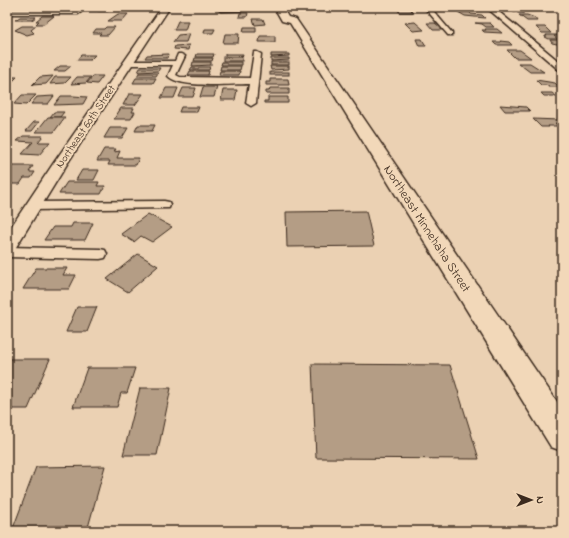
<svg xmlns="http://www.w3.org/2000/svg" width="569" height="538" font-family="'Indie Flower',sans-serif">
<rect width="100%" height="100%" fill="#ebd1b3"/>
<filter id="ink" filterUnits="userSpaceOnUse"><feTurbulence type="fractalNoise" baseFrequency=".025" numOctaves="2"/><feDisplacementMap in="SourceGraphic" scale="8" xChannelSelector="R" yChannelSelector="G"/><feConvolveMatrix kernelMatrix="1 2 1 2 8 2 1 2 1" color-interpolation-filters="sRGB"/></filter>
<g filter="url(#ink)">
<g fill="#b49d85" stroke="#3b2a1e">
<polygon points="103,7 114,7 111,7 107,11 98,11"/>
<polygon points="138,7 149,7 147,10 136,10"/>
<polygon points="392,7 405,7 410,9 413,12 399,12 398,8"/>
<polygon points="509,9 523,9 526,11 521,11 524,13 518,13"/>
<polygon points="458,12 469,12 471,14 482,15 485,18 465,16"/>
<polygon points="240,13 248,13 247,17 239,17"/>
<polygon points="118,14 128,14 122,21 108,21"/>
<polygon points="519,15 527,15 535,18 537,21 527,21"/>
<polygon points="42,16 54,16 44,24 36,24 39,21 36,21"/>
<polygon points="20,17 36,17 32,20 15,20"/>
<polygon points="253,19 263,19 265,24 255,25"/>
<polygon points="178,21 188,21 185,30 174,30"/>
<polygon points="415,22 424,30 413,31 405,23"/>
<polygon points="427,23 435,23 444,30 433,30"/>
<polygon points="475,23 490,23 494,27 486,27 482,24"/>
<polygon points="22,26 36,26 31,30 34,33 27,35 15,30"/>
<polygon points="106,27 115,27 108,35 99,35 101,33 93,33 96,29 104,29"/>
<polygon points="244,27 256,27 256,32 243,32"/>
<polygon points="536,27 545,27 551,33 542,33"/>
<polygon points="205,29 215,29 213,33 204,33"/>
<polygon points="485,29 497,29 502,33 484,32 482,30 486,30"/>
<polygon points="189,34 186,42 173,42 178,35"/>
<polygon points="225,34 239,34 238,43 223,43"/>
<polygon points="546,35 558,35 560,36 554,36 558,39 549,39 545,37 545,36 547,36"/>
<polygon points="260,36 275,36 275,42 259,42"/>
<polygon points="416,39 422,39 426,46 419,46"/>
<polygon points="550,40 560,40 562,42 562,45 552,43"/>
<polygon points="500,41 509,42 512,45 496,45 493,42 501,42"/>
<polygon points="189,45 188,50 174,49 175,46"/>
<polygon points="507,50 520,50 531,58 515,58"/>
<polygon points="168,54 167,58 145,58 147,55"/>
<polygon points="197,54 214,54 213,57 196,57"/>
<polygon points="225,54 243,54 242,57 225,57"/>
<polygon points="271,54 289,54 289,56 271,57"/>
<polygon points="81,55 95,55 90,60 77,60"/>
<rect x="223" y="57" width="19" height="4"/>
<polygon points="195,58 213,58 212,61 194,61"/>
<polygon points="271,58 289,58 289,60 271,61"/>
<polygon points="193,62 211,62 211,65 192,66"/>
<polygon points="222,62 241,62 241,65 221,65"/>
<rect x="271" y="62" width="18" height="3"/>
<polygon points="518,63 530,63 544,72 530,72"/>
<polygon points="60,66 71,66 65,71 54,71"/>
<polygon points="221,66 241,66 240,70 220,70"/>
<polygon points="270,66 289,66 289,69 271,70"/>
<polygon points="192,67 210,67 209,70 190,70"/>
<polygon points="140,68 160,68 158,71 138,72"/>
<polygon points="190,71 209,71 208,75 188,75"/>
<polygon points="220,71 240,71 239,75 219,75"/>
<rect x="270" y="72" width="19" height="3"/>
<polygon points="139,73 158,73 156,76 137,76"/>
<polygon points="53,76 46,84 32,85 40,77"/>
<polygon points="93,76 103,76 97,84 87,83"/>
<polygon points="7,77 17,77 10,84 7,84"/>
<polygon points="55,77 71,77 65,83 50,84"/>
<polygon points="77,77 91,77 86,83 71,84"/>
<polygon points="136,78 156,78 153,83 133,83"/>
<polygon points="270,79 288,79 289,85 266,85 266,82 270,82"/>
<polygon points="536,80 555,83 559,87 549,87 546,85 541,85"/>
<polygon points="203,87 217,87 214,97 200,97"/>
<polygon points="166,88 178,88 174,98 161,98"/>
<polygon points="183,88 196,88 193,97 179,97"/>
<polygon points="270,88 289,88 289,94 266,94 266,91 269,91"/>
<polygon points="223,90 237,90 235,100 221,100"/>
<polygon points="541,93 552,93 556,96 544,96"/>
<polygon points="129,94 143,94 135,105 123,105"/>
<polygon points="22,95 36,95 26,105 14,104"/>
<polygon points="54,96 48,104 31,104 37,97"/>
<polygon points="61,96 73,96 87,97 83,104 54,105"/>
<polygon points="268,97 288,97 288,103 264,103 264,101 268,101"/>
<polygon points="500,105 526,107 530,111 505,111"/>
<polygon points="181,107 199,107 197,112 179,112"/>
<polygon points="121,108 134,108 132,112 135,112 131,119 114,119"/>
<polygon points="54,112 64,112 60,117 50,117"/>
<polygon points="48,117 65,117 54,132 36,132"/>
<polygon points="558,118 562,118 562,123 555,123 558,126 548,126 549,127 541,127 533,119 559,120"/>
<polygon points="34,122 39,122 32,131 26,131"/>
<polygon points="138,125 155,125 152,131 135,131"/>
<polygon points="110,128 128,128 122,138 104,138"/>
<polygon points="23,136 43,136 38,142 50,142 39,155 22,154 33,142 17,141"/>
<polygon points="104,149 116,149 114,152 120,151 117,158 139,158 136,165 108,165 110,161 97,161"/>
<polygon points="11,166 33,166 29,172 35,172 31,178 24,178 20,184 7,184 7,170"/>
<polygon points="82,170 99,170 94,180 76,180"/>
<polygon points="67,182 99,182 97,186 105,186 101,194 59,194"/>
<polygon points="366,211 374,246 287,247 286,212"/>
<polygon points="148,214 172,227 152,242 141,236 134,242 121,234"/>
<polygon points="73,223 93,223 85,240 44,240 53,227 71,227"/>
<polygon points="138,254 158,266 128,292 107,279"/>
<polygon points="36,268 67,268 63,275 76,275 69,289 23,289"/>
<polygon points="77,307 97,307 87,332 66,332"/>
<polygon points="7,359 50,359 28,409 7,409"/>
<polygon points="312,364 450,365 479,459 316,458"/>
<polygon points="87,368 135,368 127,393 121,393 117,407 73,407"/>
<polygon points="140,388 171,388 157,455 123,455"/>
<polygon points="105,466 87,531 12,531 36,467"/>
</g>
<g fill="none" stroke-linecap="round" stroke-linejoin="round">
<defs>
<g id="minor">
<polygon points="249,7 251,8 251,10 221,11 218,9 221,7"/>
<polygon points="424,7 430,7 452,33 452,35 448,35"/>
<polygon points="486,7 493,7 562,64 562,70 559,70"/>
<polygon points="7,10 78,10 81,12 78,14 7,14"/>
<path d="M254 52H257L261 54 256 103 251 106 246 103 249 84C231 84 180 89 168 76L173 65H128L124 63 128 61H175L178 54H181L185 56 176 75 180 77 250 78Z"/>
<polygon points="164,201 169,202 170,205 169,208 33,210 28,209 27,206 28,203 33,202"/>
<polygon points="7,247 100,249 105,250 107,254 105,258 100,259 7,257"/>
</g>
<polygon id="tertiary" points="162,7 170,7 67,164 13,252 7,254 7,233 53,164"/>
<polygon id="secondary" points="274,7 282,7 288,17 296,19 562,409 562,451 551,447 290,23 282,21"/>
</defs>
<use href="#minor" stroke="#3b2a1e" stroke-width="3"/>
<use href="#tertiary" stroke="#3b2a1e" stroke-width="3"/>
<use href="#secondary" stroke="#3b2a1e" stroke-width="3"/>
<use href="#minor" fill="#f2d8b9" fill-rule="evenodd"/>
<use href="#tertiary" fill="#f2d8b9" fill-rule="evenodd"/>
<use href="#secondary" fill="#f2d8b9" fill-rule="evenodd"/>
</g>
</g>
<g text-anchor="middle" stroke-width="4" stroke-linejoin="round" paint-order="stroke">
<g font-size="11" fill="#3b2a1e" stroke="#f2d8b9">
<text transform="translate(85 126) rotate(-56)" y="4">Northeast 60th Street</text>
</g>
<g font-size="13" fill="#3b2a1e" stroke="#f2d8b9">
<text transform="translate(428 228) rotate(57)" y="5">Northeast Minnehaha Street</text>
</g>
</g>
<rect width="569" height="538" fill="none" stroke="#f2d8b9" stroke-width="24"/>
<rect x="12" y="12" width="545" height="514" fill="none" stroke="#3b2a1e" stroke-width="1.5" filter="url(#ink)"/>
<g transform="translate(531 500) rotate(90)" stroke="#f2d8b9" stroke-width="3" paint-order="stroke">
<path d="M0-3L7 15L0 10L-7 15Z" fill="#3b2a1e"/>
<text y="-6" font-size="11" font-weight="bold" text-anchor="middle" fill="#3b2a1e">N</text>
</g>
</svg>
